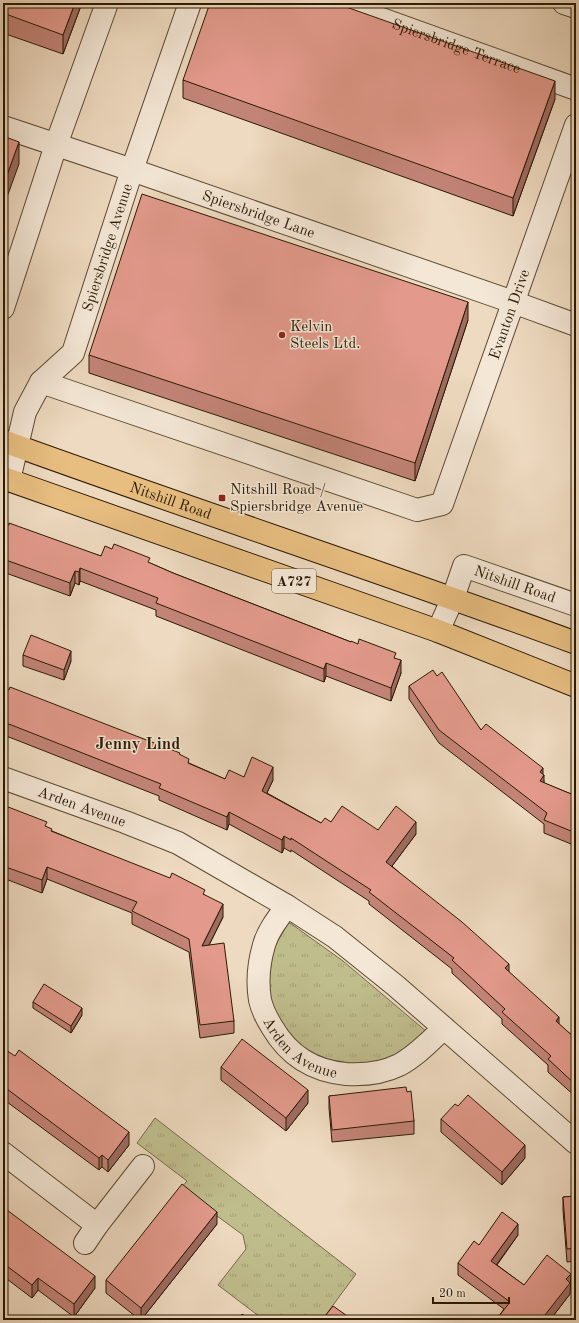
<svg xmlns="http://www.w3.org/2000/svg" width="579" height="1323" font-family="'Old Standard TT',serif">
<defs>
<pattern id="grass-tufts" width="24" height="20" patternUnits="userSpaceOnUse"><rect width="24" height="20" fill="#c0bd8d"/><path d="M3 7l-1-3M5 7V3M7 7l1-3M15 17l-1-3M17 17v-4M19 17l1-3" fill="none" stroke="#a5a278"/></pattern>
</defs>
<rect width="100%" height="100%" fill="#eedac0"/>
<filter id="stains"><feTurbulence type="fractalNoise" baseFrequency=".005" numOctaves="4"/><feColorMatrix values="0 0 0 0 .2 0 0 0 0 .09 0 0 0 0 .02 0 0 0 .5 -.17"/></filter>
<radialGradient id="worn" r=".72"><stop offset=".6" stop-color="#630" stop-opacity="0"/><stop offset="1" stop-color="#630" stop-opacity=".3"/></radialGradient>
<g fill="url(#grass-tufts)" stroke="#756c48">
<polygon points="283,923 290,923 343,961 427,1032 409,1049 386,1061 361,1066 336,1064 313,1055 292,1040 277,1019 268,996 271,946"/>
<polygon points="155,1118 356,1274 322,1320 264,1320 218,1285 246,1249 243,1235 180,1189 187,1181 137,1143"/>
</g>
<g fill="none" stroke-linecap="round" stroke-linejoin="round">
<defs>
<g id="minor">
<path id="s1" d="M337 3 576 89"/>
<polyline points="564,3 576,7"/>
<path id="s2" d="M3 127 132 170 513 302 576 325"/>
<polyline points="3,308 56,145 107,3"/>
<path id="s3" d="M41 382 417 510 442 504 576 125"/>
<path id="s4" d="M9 480 25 412 41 382 73 353 132 170 190 3"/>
<path id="s5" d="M438 631 453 598 464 566 576 605"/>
<path id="s6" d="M3 778 125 822 178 843 287 906 335 937 396 986 576 1143"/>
<path id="s7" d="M287 906C278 918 268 931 264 945 259 962 257 982 260 1000 262 1009 267 1019 272 1027 289 1056 313 1071 346 1074 363 1075 383 1073 399 1065 416 1056 430 1041 444 1028"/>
<polyline points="3,1153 97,1225"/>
<polyline points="85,1243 97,1225 143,1166"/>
</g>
<g id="primary">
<path id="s8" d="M3 441C193 510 386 573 576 643"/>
<polyline points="3,478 438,631 576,686"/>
</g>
</defs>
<use href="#minor" stroke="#5b4a32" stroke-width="24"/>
<use href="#primary" stroke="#2a1a03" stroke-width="24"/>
<use href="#minor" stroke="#f4e7d6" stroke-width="22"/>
<use href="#primary" stroke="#e7bd80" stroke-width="22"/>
</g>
<g fill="#c38478" stroke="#2a1a03">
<polygon points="3,3 82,3 63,54 3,33"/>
<polygon points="183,80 555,99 513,216 183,98"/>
<polygon points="468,320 415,481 89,373 89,355"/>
<polygon points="3,526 101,556 150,563 173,573 351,642 396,659 401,673 391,701 326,676 324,682 156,616 156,610 80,581 79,585 75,583 70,596 3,572"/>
<polygon points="23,655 71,661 64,680 23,666"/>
<polygon points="437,676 481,730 543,774 544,783 576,796 576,846 544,833 544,824 439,743 409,699 409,686"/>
<polygon points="3,688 180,755 189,763 225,779 244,777 273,780 267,793 321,823 331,822 378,830 416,834 392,866 509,972 559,1024 576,1039 576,1097 548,1072 548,1065 502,1024 502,1019 452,973 452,969 369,904 369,901 291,850 291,852 284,848 282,853 229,824 227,830 159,800 159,796 14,739 3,735"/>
<polygon points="3,805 47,827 52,831 205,895 223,917 209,945 234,1021 234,1033 200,1038 189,952 132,924 132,913 47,879 42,893 3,878"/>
<polygon points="33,1002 82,1015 71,1033 33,1008"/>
<polygon points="3,1048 129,1145 108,1172 102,1167 99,1170 3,1099"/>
<polygon points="221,1067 308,1103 286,1131 221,1080"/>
<polygon points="407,1092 414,1121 414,1134 332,1142 329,1108 329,1096"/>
<polygon points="441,1119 525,1158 502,1185 441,1132"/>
<polygon points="576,1196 576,1261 567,1262 563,1210 563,1197"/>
<polygon points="3,1207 95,1288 74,1317 38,1290 32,1298 3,1276"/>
<polygon points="217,1224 141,1320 140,1320 106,1293 106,1280"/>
<polygon points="518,1235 497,1265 524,1285 571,1274 570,1294 550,1320 496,1320 504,1309 458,1275 458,1263 479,1245"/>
</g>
<g fill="#9f6c62" stroke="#2a1a03">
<polygon points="75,3 82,3 63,54 63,35"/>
<polygon points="555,81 555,99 513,216 513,198"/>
<polygon points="19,142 19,164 3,208 3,186"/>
<polygon points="468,302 468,320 415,481 415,463"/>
<polygon points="80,568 80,581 79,585 79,572"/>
<polygon points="75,571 75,583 70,596 70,583"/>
<polygon points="71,651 71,661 64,680 64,670"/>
<polygon points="401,660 401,673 391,701 391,688"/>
<polygon points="326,663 326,676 324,682 324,669"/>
<polygon points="273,767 273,780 262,803 262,791"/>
<polygon points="543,768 543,777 544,775 544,788 540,794 540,772"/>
<polygon points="229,812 229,824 227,830 227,817"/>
<polygon points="416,822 416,834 386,874 386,862"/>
<polygon points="284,836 284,848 282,853 282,840"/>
<polygon points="47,867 47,879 42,893 42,880"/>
<polygon points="223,904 223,917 202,959 202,946"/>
<polygon points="509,964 509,976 505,968"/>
<polygon points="82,1008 82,1015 71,1033 71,1026"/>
<polygon points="559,1017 559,1030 556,1021"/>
<polygon points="308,1090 308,1103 286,1131 286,1118"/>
<polygon points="129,1132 129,1145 108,1172 108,1160"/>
<polygon points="525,1145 525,1158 502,1185 502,1172"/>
<polygon points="102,1155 102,1167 99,1170 99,1158"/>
<polygon points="217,1212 217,1224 141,1320 141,1308"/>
<polygon points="518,1224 518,1235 491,1272 491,1261"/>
<polygon points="571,1274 570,1294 550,1320 541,1320 566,1279"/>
<polygon points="95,1276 95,1288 74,1317 74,1304"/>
<polygon points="38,1278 38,1290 32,1298 32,1285"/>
</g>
<g fill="#e39a8c" stroke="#2a1a03">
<polygon points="3,3 75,3 63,35 3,13"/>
<polygon points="210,3 335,3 555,81 513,198 183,80"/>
<polygon points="3,136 19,142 3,186"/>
<polygon points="142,194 468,302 415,463 89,355"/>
<polygon points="4,523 9,525 9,523 101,556 105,546 112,549 114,544 150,558 148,562 173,573 351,642 351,641 358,644 359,639 396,653 394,658 401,660 391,688 326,663 324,669 156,603 158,598 80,568 79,572 75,571 70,583 3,559 3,526"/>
<polygon points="31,635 71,651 64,670 23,655"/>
<polygon points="433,670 437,676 442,672 481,730 486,724 543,768 540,772 544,775 540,781 576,796 576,833 544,820 547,813 439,730 409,686"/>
<polygon points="10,687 180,753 179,754 189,759 188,763 225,779 229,770 244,777 252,757 273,767 262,791 321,823 325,818 331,822 342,806 378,830 396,806 416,822 386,862 462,922 509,964 505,968 559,1017 556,1021 576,1039 576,1085 548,1059 551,1056 502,1012 505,1009 452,960 454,958 369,892 371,890 291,838 291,840 284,836 282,840 229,812 227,817 159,788 161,784 14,726 3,722 3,688 9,690"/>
<polygon points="3,805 47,822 45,826 52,829 51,831 170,878 172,873 205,890 203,894 223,904 202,946 224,943 234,1021 200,1025 189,939 132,911 137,902 47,867 42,880 3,866"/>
<polygon points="44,984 82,1008 71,1026 33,1002"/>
<polygon points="242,1039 308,1090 286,1118 221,1067"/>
<polygon points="3,1048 15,1056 19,1050 129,1132 108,1160 102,1155 99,1158 3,1086"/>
<polygon points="406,1087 407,1092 411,1091 414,1121 332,1130 329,1096"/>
<polygon points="468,1095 525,1145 502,1172 441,1119 455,1104 458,1106"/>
<polygon points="182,1184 217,1212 141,1308 106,1280"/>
<polygon points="576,1196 576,1248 567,1249 563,1197"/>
<polygon points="3,1207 95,1276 74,1304 38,1278 32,1285 3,1263"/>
<polygon points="502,1212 518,1224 491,1261 524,1285 547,1255 571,1274 566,1279 570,1283 541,1320 496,1320 510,1302 458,1263 474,1241 479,1245"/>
<polygon points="333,1306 353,1320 322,1320"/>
<polygon points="242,1314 250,1320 237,1320"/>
</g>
<g fill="#8f2418" stroke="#f4e7d6" stroke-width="1.5">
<circle cx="282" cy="335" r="4"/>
<rect x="218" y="494" width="8" height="8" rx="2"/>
</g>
<g text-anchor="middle" stroke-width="3" stroke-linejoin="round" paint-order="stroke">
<rect fill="#f4e7d6" stroke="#675842" stroke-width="1" x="272" y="569" width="44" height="24" rx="3"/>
<g font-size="14" font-weight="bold" fill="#2a1a03">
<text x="294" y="586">A727</text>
</g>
<g font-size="15" fill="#2a1a03" stroke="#f4e7d6">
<text dy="5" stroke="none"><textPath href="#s1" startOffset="127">Spiersbridge Terrace</textPath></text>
<text dy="5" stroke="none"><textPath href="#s2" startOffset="270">Spiersbridge Lane</textPath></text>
<text dy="5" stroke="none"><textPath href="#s4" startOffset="258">Spiersbridge Avenue</textPath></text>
<text dy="5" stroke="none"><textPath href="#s3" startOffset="624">Evanton Drive</textPath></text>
<text dy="5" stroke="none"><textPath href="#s8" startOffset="178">Nitshill Road</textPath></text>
<text dy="5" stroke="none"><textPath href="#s5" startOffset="124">Nitshill Road</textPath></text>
<text dy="5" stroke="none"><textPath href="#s6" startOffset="84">Arden Avenue</textPath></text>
<text dy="5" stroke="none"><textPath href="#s7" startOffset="167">Arden Avenue</textPath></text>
</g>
<g font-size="15" fill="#2a1a03" stroke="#f4e7d6" text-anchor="start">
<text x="290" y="331">Kelvin<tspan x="290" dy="17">Steels Ltd.</tspan></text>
<text x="230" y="494">Nitshill Road /<tspan x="230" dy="17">Spiersbridge Avenue</tspan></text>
</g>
<g font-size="17" font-weight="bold" fill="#2a1a03" stroke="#f4e7d6">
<text x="138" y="749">Jenny Lind</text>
</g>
</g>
<rect width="579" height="1323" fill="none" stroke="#eedac0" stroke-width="16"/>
<rect x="4" y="4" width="571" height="1315" fill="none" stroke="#2a1a03" stroke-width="2"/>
<rect x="8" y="8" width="563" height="1307" fill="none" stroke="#2a1a03"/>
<path d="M433 1297v6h76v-6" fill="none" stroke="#2a1a03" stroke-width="2"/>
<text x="439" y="1297" font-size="12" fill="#2a1a03" stroke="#f4e7d6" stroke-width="3" paint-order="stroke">20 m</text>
<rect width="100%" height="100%" filter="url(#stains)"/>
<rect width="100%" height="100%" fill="url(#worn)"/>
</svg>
